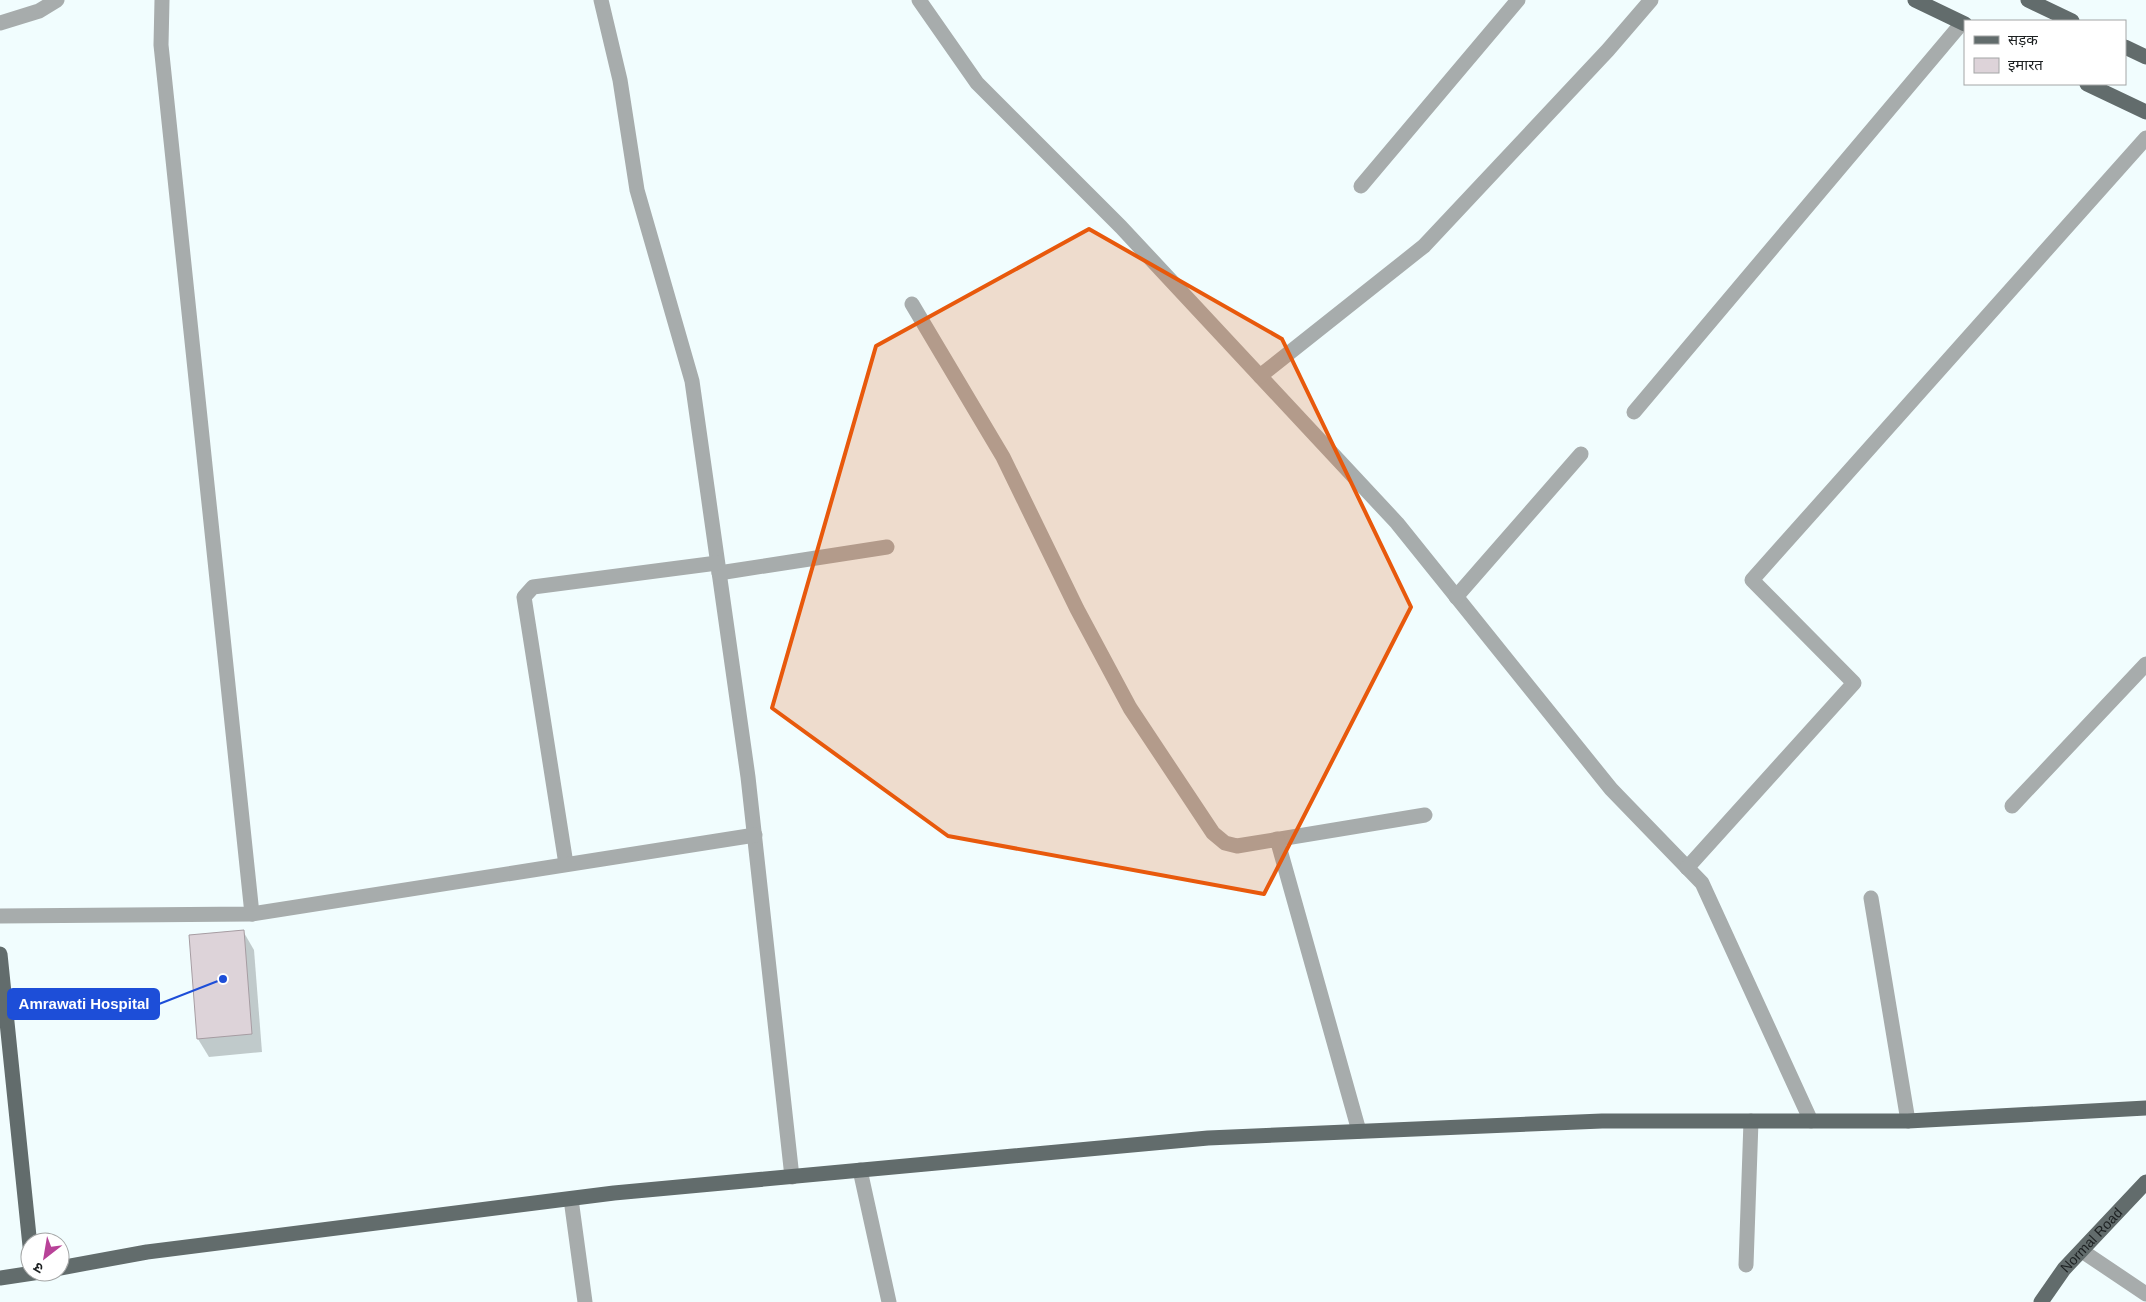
<svg xmlns="http://www.w3.org/2000/svg" width="2146" height="1302" font-family="Helvetica,'Noto Sans Devanagari',sans-serif">
<rect width="100%" height="100%" fill="#f1fdfe"/>
<polygon fill="#0003" points="243,931 254,950 262,1052 209,1057 198,1039"/>
<polygon fill="#ddd3d9" stroke="#a69ca2" points="244,930 252,1034 197,1039 189,935"/>
<g fill="none" stroke-linecap="round" stroke-linejoin="round">
<g stroke="#a7acac" stroke-width="15">
<polyline points="162,0 161,45 252,914"/>
<polyline points="601,0 620,80 637,190 692,381 748,777 792,1177"/>
<polyline points="919,0 977,83 1121,227 1397,523 1611,789 1702,883 1811,1121"/>
<polyline points="0,23 39,11 57,0"/>
<polyline points="1361,186 1518,0"/>
<polyline points="912,304 1003,457 1077,609 1130,708 1213,833 1225,843 1237,846 1425,815"/>
<polyline points="1260,376 1424,246 1608,50 1651,0"/>
<polyline points="1634,412 1962,23"/>
<polyline points="719,573 887,547"/>
<polyline points="1456,597 1581,454"/>
<polyline points="2012,806 2146,664"/>
<polyline points="1277,839 1359,1131"/>
<polyline points="566,864 524,597 533,587 717,563"/>
<polyline points="1687,868 1854,683 1752,580 2146,138"/>
<polyline points="1871,898 1908,1121"/>
<polyline points="0,916 252,914 755,835"/>
<polyline points="860,1170 889,1302"/>
<polyline points="571,1199 585,1302"/>
<polyline points="2082,1251 2146,1294"/>
<polyline points="1746,1265 1751,1121"/>
</g>
<g stroke="#626c6c" stroke-width="15">
<polyline points="1915,0 1965,24"/>
<polyline points="2028,0 2072,21"/>
<polyline points="2125,47 2146,57"/>
<polyline points="2087,84 2146,112"/>
<polyline points="0,954 30,1246"/>
<polyline points="60,1268 147,1252 614,1193 1208,1138 1602,1121 1908,1121 2146,1108"/>
<polyline points="0,1278 40,1272"/>
<path id="s1" d="M2041 1302 2064 1269 2146 1182"/>
</g>
</g>
<path fill="#e8590c" fill-opacity="0.2" stroke="#e8590c" stroke-width="4" stroke-linejoin="round" d="M1089 229 1282 339 1411 607 1264 894 948 836 772 708 876 346Z"/>
<g text-anchor="middle" stroke-width="4" stroke-linejoin="round" paint-order="stroke">
<g font-size="14" fill="#1c2021" stroke="#fff">
<text dy="5" stroke="none"><textPath href="#s1" startOffset="80">Normal Road</textPath></text>
</g>
</g>
<path fill="none" stroke="#1d4ed8" stroke-width="2" d="M223 979L159 1004"/>
<circle fill="#1d4ed8" stroke="#fff" stroke-width="2" cx="223" cy="979" r="5"/>
<rect fill="#1d4ed8" stroke="#1d4ed8" stroke-width="2" x="8" y="989" width="151" height="30" rx="5"/>
<g font-size="15" text-anchor="middle" font-weight="bold" fill="#fff">
<text x="84" y="1009">Amrawati Hospital</text>
</g>
<rect x="1964" y="20" width="162" height="65" fill="#ffffff" stroke="#a4a6a6"/>
<rect x="1974" y="36" width="25" height="8" fill="#626c6c" stroke="#a4a6a6"/>
<text x="2008" y="45" font-size="15" fill="#1c2021">सड़क</text>
<rect x="1974" y="58" width="25" height="15" fill="#ddd3d9" stroke="#a4a6a6"/>
<text x="2008" y="70" font-size="15" fill="#1c2021">इमारत</text>
<g transform="translate(45 1257) rotate(211)"><circle r="24" fill="#ffffff" stroke="#a4a6a6"/>
<path d="M0-4L9 19L0 12L-9 19Z" fill="#b84298"/>
<text y="-8" font-size="14" font-weight="bold" text-anchor="middle" fill="#1c2021">उ</text>
</g>
</svg>
